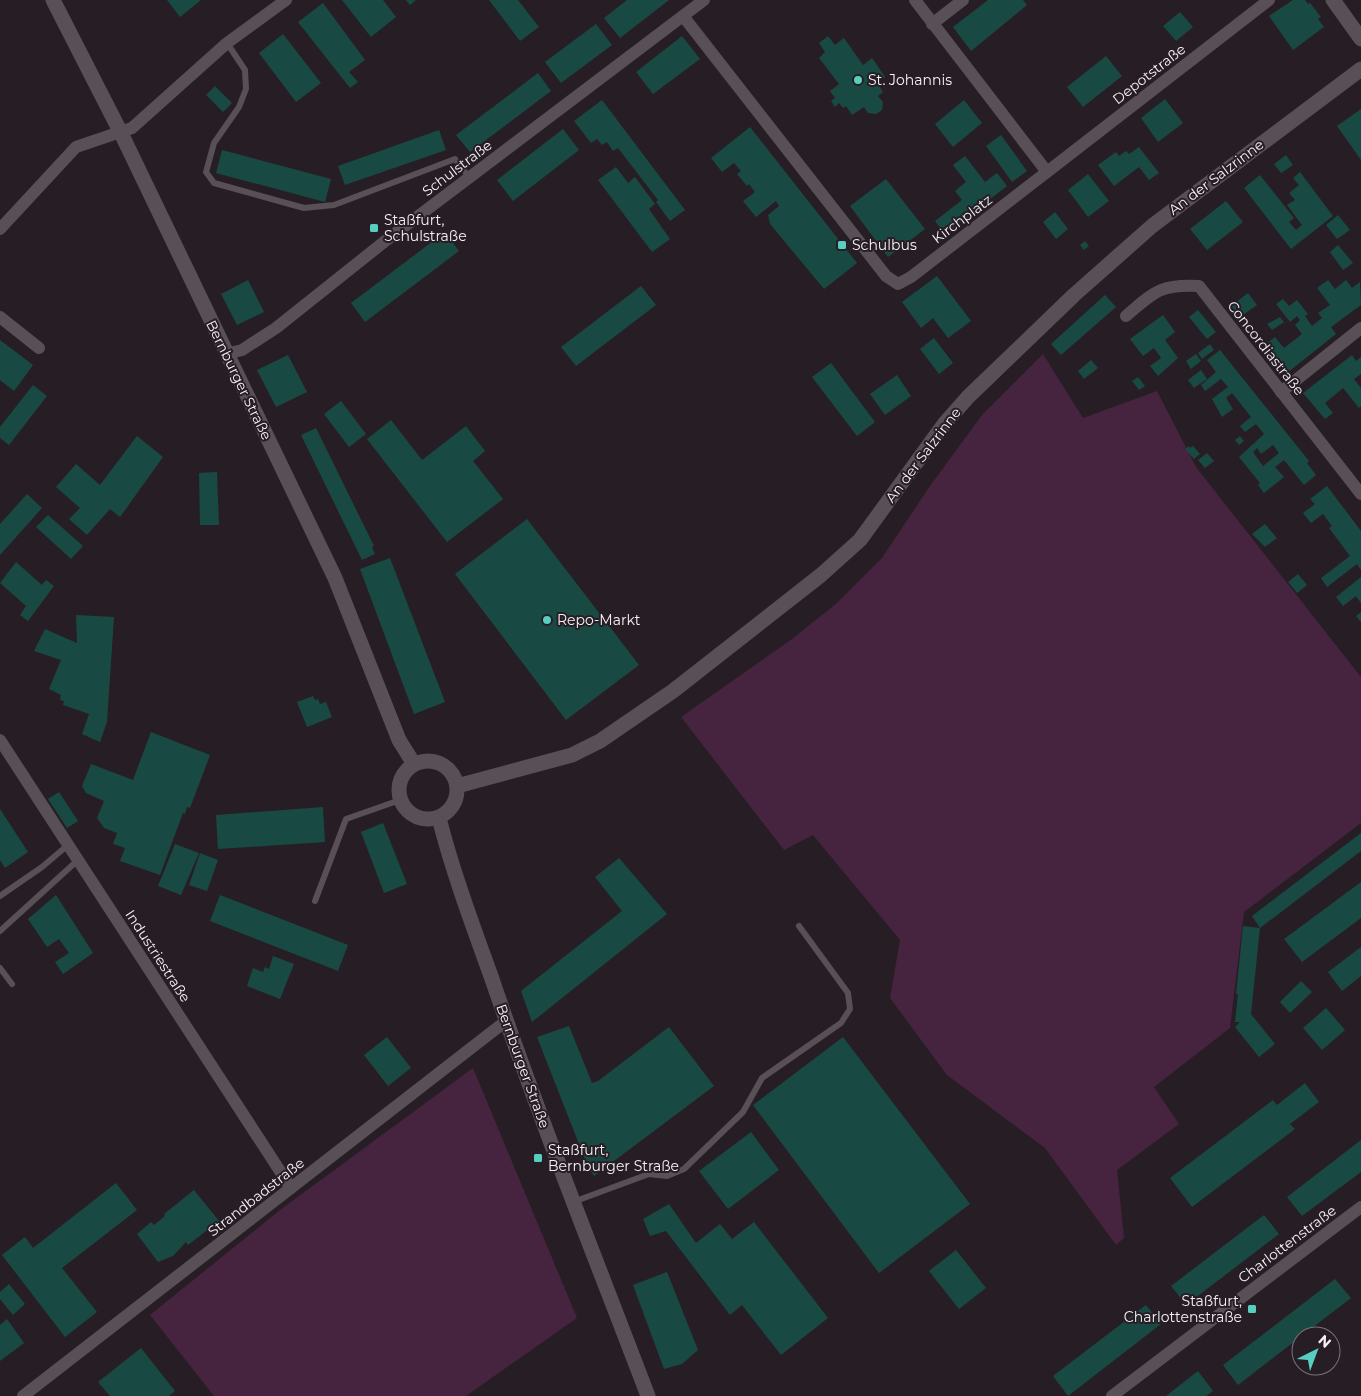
<svg xmlns="http://www.w3.org/2000/svg" width="1361" height="1396" font-family="Montserrat,sans-serif">
<rect width="100%" height="100%" fill="#271e25"/>
<g fill="#46233f">
<polygon points="1043,354 1083,418 1157,391 1196,467 1361,677 1361,823 1244,912 1230,1028 1154,1087 1179,1124 1117,1170 1124,1238 1116,1245 1045,1148 947,1075 890,998 900,940 813,835 784,850 681,717 792,639 837,603 882,558 930,486 982,415"/>
<polygon points="473,1068 577,1318 466,1396 214,1396 150,1315 280,1210"/>
</g>
<g fill="#194943" fill-rule="evenodd">
<polygon points="167,0 201,0 180,17"/>
<polygon points="342,0 383,0 396,17 371,37"/>
<polygon points="406,0 416,0 410,5"/>
<polygon points="489,0 518,0 539,27 520,41"/>
<polygon points="627,0 669,0 620,38 604,18"/>
<polygon points="988,0 1023,0 1027,5 971,51 953,27"/>
<polygon points="1293,0 1305,0 1308,4 1310,3 1321,17 1318,19 1324,27 1293,50 1269,16"/>
<polygon points="323,3 365,60 349,72 358,82 350,88 298,22"/>
<polygon points="1180,12 1193,27 1176,41 1163,26"/>
<polygon points="596,24 612,45 561,83 545,62"/>
<polygon points="283,34 321,83 296,102 259,53"/>
<polygon points="682,36 700,59 653,94 636,72"/>
<polygon points="828,36 835,45 844,38 863,65 872,58 885,77 877,83 883,92 878,96 883,102 882,110 876,114 868,113 864,107 852,115 846,106 843,108 839,103 835,107 831,101 835,98 830,91 839,84 819,58 825,52 819,43"/>
<polygon points="1106,56 1122,76 1083,107 1067,87"/>
<polygon points="538,73 551,91 470,152 456,135"/>
<polygon points="215,86 232,103 223,112 206,95"/>
<polygon points="1165,99 1183,123 1158,142 1141,118"/>
<polygon points="602,100 685,210 670,221 656,202 658,200 618,148 613,151 607,142 602,145 597,139 591,143 574,121"/>
<polygon points="964,100 982,123 953,147 935,124"/>
<polygon points="1361,109 1361,160 1337,126"/>
<polygon points="750,127 857,263 824,289 770,224 768,215 779,206 776,201 756,217 743,201 755,192 749,184 747,186 737,174 741,171 734,163 722,172 711,158"/>
<polygon points="563,129 579,150 513,201 497,180"/>
<polygon points="439,130 446,150 345,185 338,166"/>
<polygon points="1001,135 1027,171 1012,182 986,146"/>
<polygon points="1139,147 1159,173 1149,180 1139,167 1114,186 1098,165 1116,152 1119,156 1126,151 1129,154"/>
<polygon points="222,150 331,179 325,202 216,173"/>
<polygon points="1286,155 1293,165 1281,173 1274,164"/>
<polygon points="965,156 985,182 997,173 1007,186 945,234 935,221 962,200 955,191 966,182 953,165"/>
<polygon points="616,167 628,183 635,177 655,204 649,209 670,239 652,252 598,180"/>
<polygon points="1300,172 1333,216 1291,249 1244,188 1260,175 1294,218 1289,222 1296,230 1302,225 1287,205 1295,200 1289,193 1299,185 1293,178"/>
<polygon points="1088,174 1109,201 1088,217 1068,190"/>
<polygon points="886,179 925,229 888,257 850,206"/>
<polygon points="1226,201 1243,222 1207,250 1190,229"/>
<polygon points="1055,212 1068,229 1056,239 1043,222"/>
<polygon points="1338,215 1350,230 1337,239 1326,225"/>
<polygon points="445,232 459,251 365,322 351,303"/>
<polygon points="1085,241 1089,246 1084,250 1080,245"/>
<polygon points="1338,245 1353,263 1343,270 1330,252"/>
<polygon points="937,276 971,321 948,338 933,318 921,328 902,302"/>
<polygon points="248,280 264,312 237,325 221,294"/>
<polygon points="1328,280 1335,289 1346,280 1352,288 1360,282 1361,305 1331,327 1336,334 1287,373 1267,343 1275,337 1284,348 1302,334 1295,325 1300,320 1297,316 1290,322 1276,304 1283,299 1289,306 1297,300 1308,314 1305,316 1312,326 1322,318 1318,313 1330,305 1317,288"/>
<polygon points="641,286 656,305 576,366 561,347"/>
<polygon points="1248,293 1257,305 1240,317 1231,306"/>
<polygon points="1105,295 1116,307 1061,355 1051,344"/>
<polygon points="1198,310 1216,332 1207,339 1189,317"/>
<polygon points="1163,315 1175,332 1165,340 1178,358 1158,376 1150,366 1161,358 1154,348 1143,356 1130,339"/>
<polygon points="1280,317 1284,322 1272,330 1267,324"/>
<polygon points="934,338 953,363 939,374 920,349"/>
<polygon points="0,340 33,365 14,391 0,380"/>
<polygon points="1210,344 1214,350 1202,359 1198,353"/>
<path d="M1220 350 1309 461 1307 463 1316 475 1304 485 1284 460 1275 467 1284 477 1264 493 1258 485 1260 483 1239 457 1264 434 1256 424 1245 432 1240 426 1251 417 1232 393 1226 398 1233 409 1222 417 1212 399 1228 387 1221 379 1205 391 1201 385 1216 372 1207 360ZM1273 445 1279 453 1263 466 1253 452 1257 448 1261 454Z"/>
<polygon points="1196,354 1201,361 1191,369 1186,361"/>
<polygon points="288,355 307,392 276,407 257,370"/>
<polygon points="1352,355 1356,361 1361,357 1361,374 1354,379 1361,388 1361,406 1359,408 1343,388 1325,403 1333,413 1325,419 1303,393"/>
<polygon points="1091,360 1098,368 1084,379 1078,371"/>
<polygon points="831,363 875,422 857,436 812,377"/>
<polygon points="1201,370 1207,379 1194,388 1188,380"/>
<polygon points="897,375 911,396 885,415 870,394"/>
<polygon points="1138,377 1145,386 1139,390 1132,381"/>
<polygon points="33,385 47,396 9,445 0,438 0,427"/>
<polygon points="341,401 366,434 349,447 324,414"/>
<polygon points="391,420 422,460 466,426 485,451 473,461 503,499 447,542 367,439"/>
<polygon points="316,428 374,546 372,547 375,554 362,560 301,435"/>
<polygon points="137,436 163,457 120,517 110,509 87,535 69,519 80,508 56,487 76,464 100,485"/>
<polygon points="1240,436 1244,441 1239,445 1235,440"/>
<polygon points="1189,446 1190,448 1193,446 1200,454 1194,459 1185,449"/>
<polygon points="1207,453 1214,461 1205,468 1198,460"/>
<polygon points="217,472 219,525 200,525 199,473"/>
<polygon points="1327,486 1361,531 1361,570 1357,564 1327,587 1321,578 1350,556 1329,528 1332,526 1323,514 1311,523 1303,513 1315,504 1310,499"/>
<polygon points="27,494 42,508 0,555 0,524"/>
<polygon points="48,515 83,546 71,559 36,527"/>
<polygon points="527,519 639,665 566,720 455,574"/>
<polygon points="1265,524 1277,538 1265,547 1252,534"/>
<polygon points="390,558 445,702 414,714 360,569"/>
<polygon points="16,562 42,585 46,580 54,586 28,621 20,615 26,606 0,583"/>
<polygon points="1298,574 1307,585 1297,593 1288,582"/>
<polygon points="1361,577 1361,603 1356,596 1343,606 1336,597"/>
<polygon points="1361,612 1361,622 1356,616"/>
<polygon points="76,615 114,617 107,722 100,742 82,734 89,714 63,705 64,701 60,700 61,695 49,689 61,660 34,651 45,629 77,643"/>
<polygon points="313,696 315,700 318,699 320,704 326,702 332,717 307,727 297,702"/>
<polygon points="151,732 210,755 190,808 187,807 185,814 183,813 160,875 120,861 125,848 113,844 117,833 104,828 97,818 104,801 86,793 82,786 91,764 133,780"/>
<polygon points="59,792 78,821 67,828 48,799"/>
<polygon points="323,807 325,842 218,849 216,815"/>
<polygon points="0,809 28,852 5,868 0,860"/>
<polygon points="383,823 407,884 384,893 361,832"/>
<polygon points="1361,833 1361,851 1260,928 1251,1014 1275,1044 1259,1057 1235,1027 1240,1022 1235,1022 1238,994 1236,994 1243,926 1260,928 1252,916"/>
<polygon points="175,844 199,853 181,895 158,886"/>
<polygon points="200,853 218,860 207,891 189,885"/>
<polygon points="619,858 667,914 532,1022 521,991 622,911 595,877"/>
<polygon points="1361,882 1361,918 1302,962 1284,939"/>
<polygon points="56,895 93,953 63,974 55,962 69,953 59,939 47,947 28,919"/>
<polygon points="220,895 348,945 338,971 210,921"/>
<polygon points="1361,947 1361,976 1342,991 1328,972"/>
<polygon points="273,956 294,964 280,999 247,986 253,968 263,972 265,967 269,969"/>
<polygon points="1301,981 1312,992 1290,1013 1280,1002"/>
<polygon points="1326,1008 1345,1030 1322,1050 1303,1028"/>
<polygon points="569,1026 592,1083 598,1081 669,1027 714,1086 594,1176 588,1167 537,1037"/>
<polygon points="387,1037 411,1068 388,1086 364,1055"/>
<polygon points="843,1037 970,1204 879,1273 753,1105"/>
<polygon points="1305,1083 1319,1102 1290,1124 1295,1129 1192,1207 1170,1178 1273,1100 1277,1105"/>
<polygon points="751,1132 779,1170 728,1209 699,1171"/>
<polygon points="1361,1140 1361,1172 1302,1216 1287,1197"/>
<polygon points="116,1183 137,1210 62,1268 97,1312 65,1337 2,1255 25,1237 33,1248"/>
<polygon points="194,1190 219,1221 188,1245 186,1242 173,1256 158,1262 137,1234 151,1222 154,1225 165,1216 164,1214"/>
<polygon points="669,1204 696,1243 720,1224 732,1239 754,1222 828,1318 781,1355 742,1305 730,1315 666,1231 650,1236 643,1219"/>
<polygon points="1264,1215 1279,1234 1186,1305 1171,1286"/>
<polygon points="956,1250 986,1288 959,1309 929,1271"/>
<polygon points="667,1272 698,1350 682,1364 664,1369 633,1285"/>
<polygon points="1335,1279 1351,1298 1238,1385 1223,1365"/>
<polygon points="9,1284 25,1304 13,1315 0,1299 0,1292"/>
<polygon points="1146,1305 1161,1324 1068,1396 1053,1376"/>
<polygon points="7,1319 24,1343 0,1361 0,1325"/>
<polygon points="141,1348 175,1391 169,1396 110,1396 98,1382"/>
<polygon points="1198,1371 1213,1391 1206,1396 1166,1396"/>
</g>
<g fill="none" stroke-linecap="round" stroke-linejoin="round">
<g stroke="#595057" stroke-width="6">
<polyline points="227,43 245,70 246,89 239,107 214,143 206,172 214,183 304,208 334,205 455,159 469,177"/>
<polyline points="0,896 42,867 68,845"/>
<polyline points="315,901 346,819 400,800"/>
<polyline points="0,931 78,860"/>
<polyline points="0,968 12,984"/>
<polyline points="573,1202 649,1174 667,1176 684,1169 743,1112 762,1078 841,1023 850,1009 848,993 799,926"/>
</g>
<g stroke="#595057" stroke-width="12">
<polyline points="683,16 886,276 898,284 911,277 1047,172 915,0"/>
<polyline points="932,24 963,0"/>
<polyline points="1047,172 1269,0"/>
<polyline points="0,229 76,147 132,128 227,43 286,0"/>
<path d="M1126 316C1154 292 1160 284 1199 286L1361 494"/>
<polyline points="0,317 39,348"/>
<polyline points="226,354 242,350 276,328 384,242 704,0"/>
<polyline points="1281,392 1361,328"/>
<polyline points="0,740 291,1188"/>
<polyline points="23,1396 506,1021"/>
<polyline points="1112,1396 1361,1207"/>
</g>
<g stroke="#595057" stroke-width="15">
<polyline points="53,0 121,133 335,578 399,740 414,764"/>
<polyline points="1333,0 1361,39"/>
<circle cx="428" cy="790" r="29"/>
<polyline points="457,786 572,755 600,741 673,691 821,575 860,540 945,423 968,397 1074,295 1152,226 1361,69"/>
<path d="M439 818C453 873 473 926 492 979 540 1120 595 1257 648 1396"/>
</g>
</g>
<g fill="#58cec0" stroke="#271e25" stroke-width="2">
<circle cx="858" cy="80" r="5"/>
<rect x="369" y="223" width="10" height="10" rx="2.5"/>
<rect x="837" y="240" width="10" height="10" rx="2.5"/>
<circle cx="547" cy="620" r="5"/>
<rect x="533" y="1153" width="10" height="10" rx="2.5"/>
<rect x="1247" y="1304" width="10" height="10" rx="2.5"/>
</g>
<g text-anchor="middle" stroke-width="4" stroke-linejoin="round" paint-order="stroke">
<g font-size="14" fill="#f6f1f5" stroke="#271e25">
<text transform="translate(1149 74) rotate(-38)" y="5">Depotstraße</text>
<text transform="translate(457 168) rotate(-37)" y="5">Schulstraße</text>
<text transform="translate(1216 177) rotate(-37)" y="5">An der Salzrinne</text>
<text transform="translate(962 219) rotate(-37)" y="5">Kirchplatz</text>
<text transform="translate(1266 348) rotate(52)" y="5">Concordiastraße</text>
<text transform="translate(239 380) rotate(64)" y="5">Bernburger Straße</text>
<text transform="translate(923 455) rotate(-53)" y="5">An der Salzrinne</text>
<text transform="translate(158 956) rotate(57)" y="5">Industriestraße</text>
<text transform="translate(523 1066) rotate(70)" y="5">Bernburger Straße</text>
<text transform="translate(256 1197) rotate(-38)" y="5">Strandbadstraße</text>
<text transform="translate(1287 1244) rotate(-37)" y="5">Charlottenstraße</text>
</g>
<g font-size="14" fill="#f6f1f5" stroke="#271e25" text-anchor="start">
<text x="868" y="85">St. Johannis</text>
<text x="384" y="225">Staßfurt,<tspan x="384" dy="16">Schulstraße</tspan></text>
<text x="852" y="250">Schulbus</text>
<text x="557" y="625">Repo-Markt</text>
<text x="548" y="1155">Staßfurt,<tspan x="548" dy="16">Bernburger Straße</tspan></text>
<text x="1242" y="1306" text-anchor="end">Staßfurt,<tspan x="1242" dy="16">Charlottenstraße</tspan></text>
</g>
</g>
<g transform="translate(1316 1351) rotate(42)"><circle r="24" fill="#271e25" stroke="#7a7278"/>
<path d="M0-4L9 19L0 12L-9 19Z" fill="#58cec0"/>
<text y="-8" font-size="14" font-weight="bold" text-anchor="middle" fill="#f6f1f5">N</text>
</g>
</svg>
